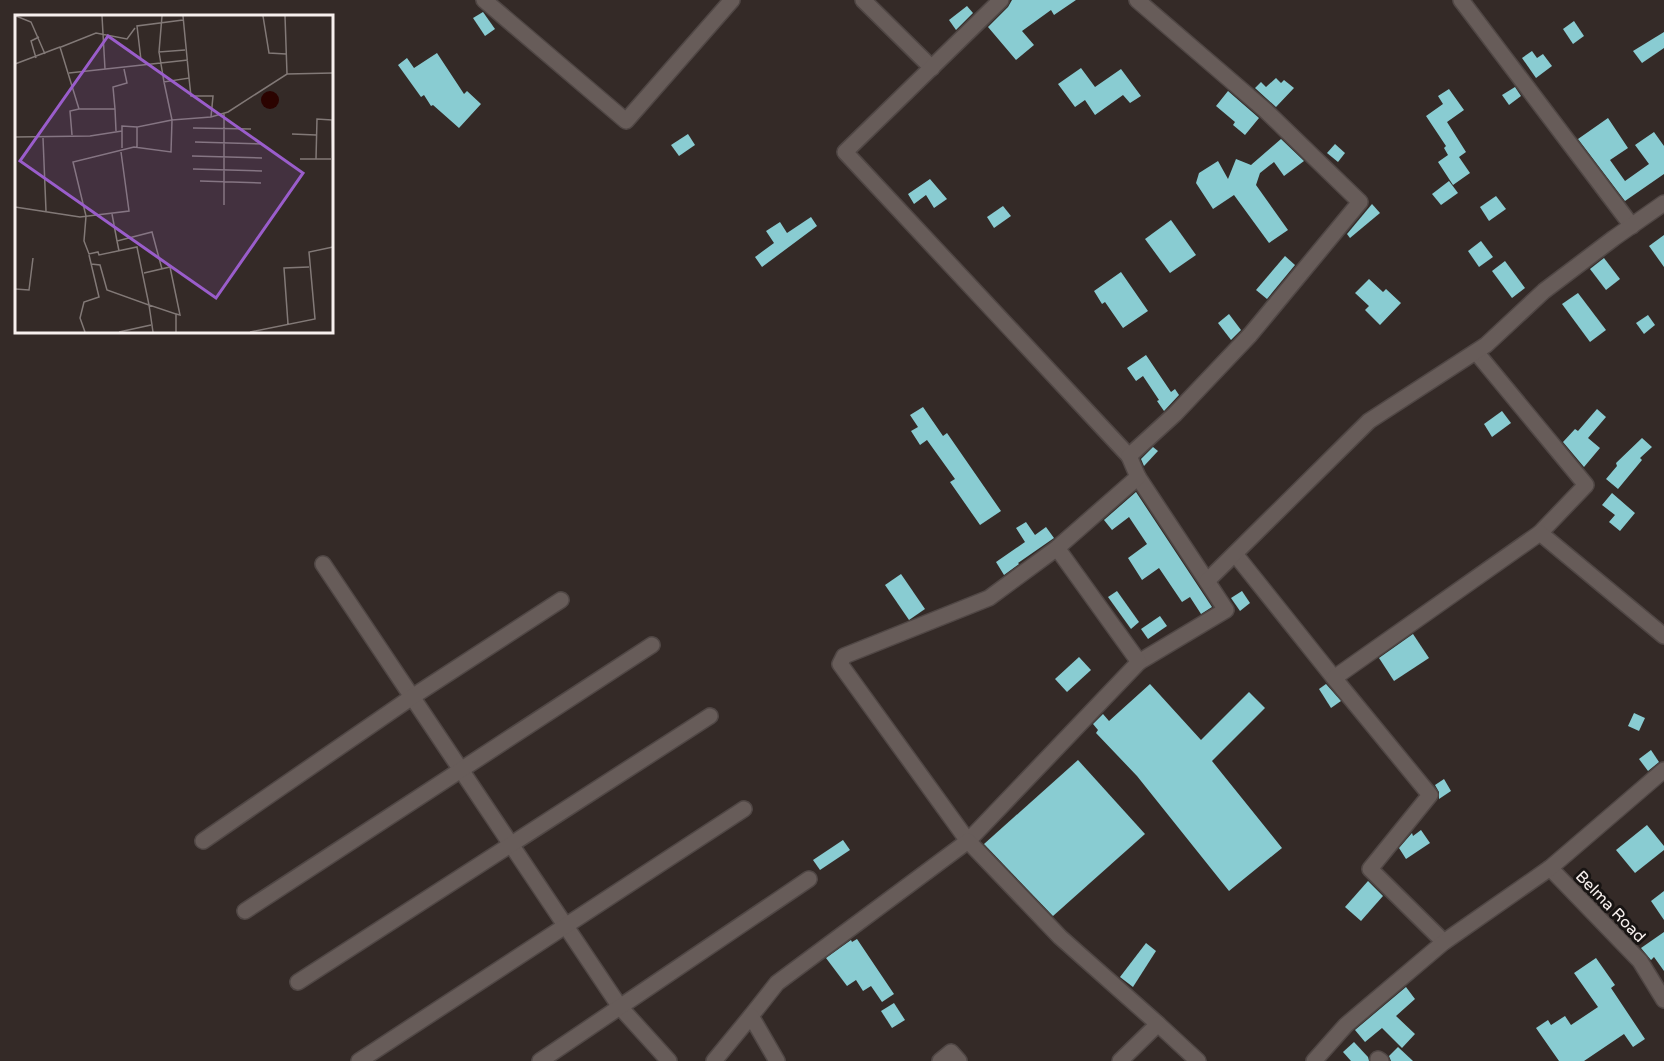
<svg xmlns="http://www.w3.org/2000/svg" width="1664" height="1061" font-family="'Varela Round',sans-serif">
<rect width="100%" height="100%" fill="#342a27"/>
<g fill="#89ccd2">
<polygon points="1012,0 1076,0 1054,15 1051,10 1022,31 1034,45 1016,60 988,27 1008,7"/>
<polygon points="967,6 973,13 956,30 949,20"/>
<polygon points="483,12 495,29 485,36 473,18"/>
<polygon points="1574,21 1584,36 1573,44 1563,29"/>
<polygon points="1664,32 1664,48 1642,63 1633,51"/>
<polygon points="1532,51 1537,58 1543,54 1552,66 1536,78 1522,58"/>
<polygon points="437,53 464,94 467,91 481,104 459,128 433,105 431,106 424,95 421,97 398,65 407,58 414,68"/>
<polygon points="1081,68 1095,87 1121,69 1141,96 1130,103 1123,95 1095,115 1085,100 1075,107 1058,84"/>
<polygon points="1276,78 1281,83 1284,80 1294,88 1276,107 1255,88 1261,82 1266,87"/>
<polygon points="1515,87 1521,96 1509,105 1502,95"/>
<polygon points="1449,89 1464,110 1447,122 1466,152 1459,157 1470,173 1453,185 1438,162 1448,155 1444,148 1446,146 1426,116 1443,104 1438,96"/>
<polygon points="1228,91 1259,118 1245,135 1233,125 1235,122 1216,106"/>
<polygon points="1608,118 1628,148 1610,160 1625,181 1649,164 1635,145 1654,132 1664,146 1664,174 1625,201 1578,139"/>
<polygon points="688,134 695,145 679,156 671,145"/>
<polygon points="1281,139 1304,161 1284,176 1274,162 1260,173 1256,185 1288,230 1269,243 1234,195 1213,209 1196,183 1199,173 1218,161 1228,179 1236,159 1251,165"/>
<polygon points="1335,144 1345,153 1338,162 1327,153"/>
<polygon points="930,179 947,199 934,208 926,195 914,204 908,194"/>
<polygon points="1449,181 1458,193 1441,205 1432,194"/>
<polygon points="1496,196 1506,209 1489,221 1480,207"/>
<polygon points="1372,204 1380,213 1350,238 1347,234"/>
<polygon points="1003,206 1011,216 994,228 987,217"/>
<polygon points="811,217 817,226 762,267 755,257 774,243 766,231 780,222 787,233"/>
<polygon points="1171,220 1196,255 1170,273 1145,239"/>
<polygon points="1664,235 1664,267 1649,246"/>
<polygon points="1481,241 1493,257 1479,267 1468,251"/>
<polygon points="1285,256 1295,265 1267,299 1256,290"/>
<polygon points="1604,258 1620,279 1606,290 1590,269"/>
<polygon points="1505,261 1525,288 1512,298 1492,271"/>
<polygon points="1121,272 1148,311 1123,328 1105,302 1102,304 1094,291"/>
<polygon points="1369,279 1383,292 1386,289 1401,303 1380,325 1365,310 1369,306 1355,293"/>
<polygon points="1578,293 1606,330 1590,342 1562,304"/>
<polygon points="1229,314 1241,330 1231,340 1218,323"/>
<polygon points="1648,315 1655,325 1644,334 1636,323"/>
<polygon points="1146,355 1171,392 1175,389 1179,395 1164,411 1157,401 1159,400 1143,376 1136,381 1127,368"/>
<polygon points="923,407 943,436 947,433 1001,511 980,525 950,482 955,479 927,440 920,445 911,431 918,427 910,415"/>
<polygon points="1597,409 1606,417 1588,438 1600,448 1584,467 1563,442 1575,429 1578,431"/>
<polygon points="1502,411 1511,423 1492,437 1484,424"/>
<polygon points="1642,438 1652,447 1640,458 1642,460 1618,489 1606,479 1617,466 1616,463"/>
<polygon points="1153,447 1158,451 1144,466 1141,459"/>
<polygon points="1136,492 1212,607 1201,614 1190,597 1182,602 1159,568 1142,580 1128,558 1147,544 1129,517 1112,530 1104,520"/>
<polygon points="1612,493 1635,513 1620,531 1609,522 1615,515 1602,505"/>
<polygon points="1026,522 1035,535 1046,527 1054,538 1018,563 1019,564 1004,575 996,562 1025,542 1016,528"/>
<polygon points="901,574 925,609 909,620 885,585"/>
<polygon points="1117,591 1139,622 1131,629 1108,597"/>
<polygon points="1242,591 1250,603 1240,611 1231,598"/>
<polygon points="1160,616 1167,626 1148,639 1141,629"/>
<polygon points="1413,634 1429,658 1394,681 1379,658"/>
<polygon points="1079,657 1091,670 1067,692 1055,679"/>
<polygon points="1150,684 1201,740 1249,692 1265,708 1212,761 1282,848 1229,891 1137,776 1096,733 1098,730 1093,724 1103,714 1109,721"/>
<polygon points="1326,684 1341,701 1331,708 1319,689"/>
<polygon points="1634,713 1645,718 1639,731 1628,726"/>
<polygon points="1651,750 1659,762 1648,771 1639,759"/>
<polygon points="1078,760 1145,834 1053,916 984,844"/>
<polygon points="1444,779 1451,791 1439,799 1439,792 1435,785"/>
<polygon points="1647,825 1664,846 1664,850 1635,873 1616,850"/>
<polygon points="1421,830 1430,843 1406,859 1399,848 1412,833 1413,836"/>
<polygon points="843,840 850,850 820,870 813,860"/>
<polygon points="1368,881 1383,896 1361,921 1345,907"/>
<polygon points="1664,891 1664,920 1651,901"/>
<polygon points="1664,932 1664,971 1654,957 1651,960 1641,948"/>
<polygon points="857,939 894,994 882,1002 871,986 863,991 856,980 847,986 826,958 851,940 852,942"/>
<polygon points="1146,943 1156,951 1133,987 1120,977"/>
<polygon points="1596,958 1615,985 1611,988 1645,1039 1633,1047 1624,1034 1584,1061 1559,1061 1536,1028 1548,1020 1551,1025 1565,1016 1571,1025 1598,1007 1574,973"/>
<polygon points="1406,987 1415,999 1396,1016 1415,1034 1402,1048 1382,1028 1365,1042 1355,1030"/>
<polygon points="894,1003 905,1020 892,1028 881,1011"/>
<polygon points="1354,1042 1368,1057 1369,1061 1351,1061 1343,1052"/>
<polygon points="1398,1047 1413,1061 1391,1061 1389,1056"/>
</g>
<g fill="none" stroke-linecap="round" stroke-linejoin="round">
<defs>
<g id="minor">
<polyline points="484,0 626,121 732,0"/>
<polyline points="863,0 932,68"/>
<polyline points="1001,0 845,152 1129,456"/>
<polyline points="1461,0 1632,226"/>
<polyline points="1476,352 1586,485 1540,533"/>
<polyline points="1138,477 1226,610 1139,662"/>
<polyline points="1057,548 1139,662 968,841 840,664 844,656 989,598 1057,548 1138,477 1129,456 1175,414 1250,335 1360,202 1265,110 1137,0"/>
<polyline points="1235,554 1334,678"/>
<polyline points="323,564 620,1007 669,1061"/>
<polyline points="1207,581 1369,421 1486,345 1544,291 1614,238 1664,203"/>
<polyline points="203,841 412,697 561,600"/>
<polyline points="1550,868 1640,961 1664,1000"/>
<polyline points="245,911 652,645"/>
<polyline points="1444,942 1370,869 1430,795 1334,678 1540,533 1664,636"/>
<polyline points="298,982 710,716"/>
<polyline points="751,1016 777,983 968,841 1060,937 1158,1024"/>
<polyline points="1378,1059 1381,1061"/>
<polyline points="359,1061 744,809"/>
<polyline points="540,1061 809,879"/>
<polyline points="714,1061 751,1016 777,1061"/>
<polyline points="940,1061 951,1052 959,1061"/>
<polyline points="1120,1061 1158,1024 1198,1061"/>
<polyline points="1314,1061 1346,1025 1444,942 1550,868 1664,770"/>
</g>
</defs>
<use href="#minor" stroke="#504745" stroke-width="18"/>
<use href="#minor" stroke="#675c59" stroke-width="15"/>
</g>
<g text-anchor="middle" stroke-width="6" stroke-linejoin="round" paint-order="stroke">
<g font-size="16" fill="#f7f0ee" stroke="#181413">
<text transform="translate(1611 906) rotate(46)" y="6">Belma Road</text>
</g>
</g>
<g transform="translate(15 15)">
<rect width="318" height="318" fill="#342a27"/>
<path d="M246 85a9 9 0 1 1 18 0a9 9 0 1 1-18 0Z" fill="#2b0300"/>
<path fill="none" stroke="#827977" stroke-width="1.5" d="M1 1 16 7 30 39M87 1 90 54M147 1 144 37 170 35M168 1 174 63M248 1 254 38 271 39M270 1 272 59M46 32 81 18 112 24 120 13M144 37 149 67 174 63 176 81H198L196 102 213 97 272 59 318 58M21 43 16 26 24 22M126 45 122 11 168 5M0 49 45 32 64 94H100L98 72 112 68 109 54M54 58 173 45M149 67 157 105 196 102M100 94 101 116M209 98V190M317 105 318 151M178 113 236 114M277 119 301 120M57 120 55 96 64 94M0 122 75 121 107 116M28 123 31 196M180 127 248 129M122 132V112L157 105 156 137 119 132 58 147 71 201 69 226 74 239 83 237 84 240 122 232 134 290 161 299V317M107 133V111L122 112M177 141 247 143M285 144H316M301 144 302 104 317 105M178 154 247 156M185 166 246 168M0 192 65 202 114 196 106 137M97 199 102 226M104 236 102 226 137 217 147 254M76 249 85 250 92 275 134 290 138 317M129 258 155 252 165 300 161 299M0 274 14 275 18 243M273 309 269 253 294 252M70 317 65 303 69 287 84 282 74 240M104 317 136 310M235 317 300 304 294 237 318 232"/>
<path fill="#9a5dcb" fill-opacity="0.15" stroke="#9a5dcb" stroke-width="3" d="M93 21 288 158 201 283 5 146Z"/>
<rect width="318" height="318" fill="none" stroke="#f7f0ee" stroke-width="3"/>
</g>
</svg>
